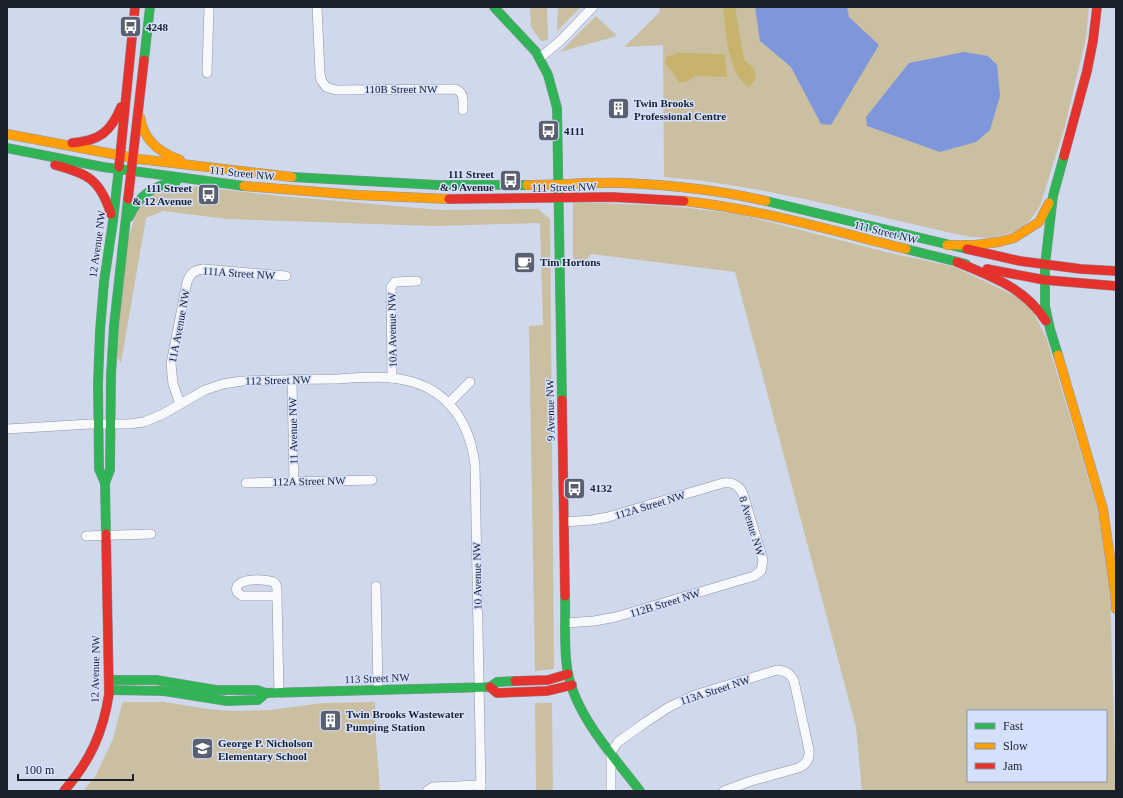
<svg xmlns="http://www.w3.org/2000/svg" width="1123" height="798" font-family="Georgia,serif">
<rect width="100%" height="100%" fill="#d0d8eb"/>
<g fill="#cbbfa2" fill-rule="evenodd">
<polygon points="530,7 547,7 548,40 541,41 531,27"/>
<polygon points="558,7 581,7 557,31"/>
<path d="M659 7H1089L1086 38 1065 126 1040 206 1030 220 1019 230 994 238 971 237C869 216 768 185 664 177L663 45 624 47 660 12Z"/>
<polygon points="596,16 617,36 560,52"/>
<polygon points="193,186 280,196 441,210 538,209 550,219 554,668 553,669 535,671 529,326 543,325 540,223 435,226 227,219 163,211 146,218 121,363 116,356 127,243 138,206 151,193 168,187"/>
<path d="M573 202 671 206 739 214 886 252 955 267 1028 302 1046 337 1098 511 1110 587 1116 791H862L856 727 735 272 591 254 585 261 573 269ZM968 711H1106V781H968Z"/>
<polygon points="124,702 164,702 208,709 233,711 270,710 323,703 375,702 376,741 380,791 83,791 95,777 113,739 122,704"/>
<polygon points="535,703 552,703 553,791 536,791"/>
</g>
<g fill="#c8b36c">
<path d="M723 7H735L744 60 754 68 756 80 749 87C727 74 726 30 723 7Z"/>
<polygon points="677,53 725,54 727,77 696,76 685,82 679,82 670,68 665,64 666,57"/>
</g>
<g fill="#7e97db">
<polygon points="755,7 847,7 849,17 879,45 831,125 821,124 791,67 760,41"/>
<polygon points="964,52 988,56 997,65 1000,96 990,130 976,142 940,152 867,126 866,117 909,63"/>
</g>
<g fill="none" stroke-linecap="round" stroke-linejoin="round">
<defs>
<g id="street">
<path d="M317 7 320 73 321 80 326 87 336 90 455 89C465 92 463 102 463 110"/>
<polyline points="540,58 560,41 593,7"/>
<polyline points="207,73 209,7"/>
<polyline points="392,378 391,287 395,282 417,281"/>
<polyline points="292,380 294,482"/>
<polyline points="449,403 470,382"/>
<path d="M180 404 173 384 171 364 187 282C190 274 194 270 203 269L286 276"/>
<path d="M7 429 90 424H129L144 422 163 414 205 390 223 384 242 381C274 380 305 379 337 379 355 378 374 376 392 378 443 383 469 417 475 465L481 791"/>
<polyline points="246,483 372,480"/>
<path d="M564 522 592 520 608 517 723 483C733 482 739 485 743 494L763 560 761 571 754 576 616 617 594 621 566 623"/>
<polyline points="86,536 151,534"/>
<polyline points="376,586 378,689"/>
<path d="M277 596H242L237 592C232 576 271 579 275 583 278 587 277 592 277 596L279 693"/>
<polyline points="427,791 433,787 481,785"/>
<path d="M611 791V752L618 742 646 722 669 707 695 695 777 670C786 671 790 673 794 681L809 750C810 759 806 765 798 768L751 781 724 791"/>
</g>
<g id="fast">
<polyline points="494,7 536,52 548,75 557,108 562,400"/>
<polyline points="144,60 150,7"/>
<polyline points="7,148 103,167 244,186"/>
<polyline points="292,177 438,185 527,185"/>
<polyline points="766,201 967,249"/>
<path d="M129 217C138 196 153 185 176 182"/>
<polyline points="906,249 966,264"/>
<polyline points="1058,355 1050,329 1045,306 1045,265 1053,196 1064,156"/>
<polyline points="105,483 110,470 111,375 114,326 128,199"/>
<polyline points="106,534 105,483 99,469 98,384 100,331 104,282 113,221 119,167"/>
<path d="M565 596C566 621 563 649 568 673 576 716 614 757 640 791"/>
<polyline points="109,680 156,680 216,690 257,690 266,693 490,687 497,682 515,681"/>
<polyline points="109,690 164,691 227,701 258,700 266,693"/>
</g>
<g id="slow">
<path d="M140 117C144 141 159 152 180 160"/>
<polyline points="7,134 139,159 292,177"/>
<path d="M527 185C559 185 592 182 624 183 672 185 719 190 766 201"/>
<polyline points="244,186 357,195 449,199"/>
<path d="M684 201C759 209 833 231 906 249"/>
<polyline points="947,245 975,245 999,242 1014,238 1039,222 1049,203"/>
<polyline points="1058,355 1103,509 1115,592 1116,609"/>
</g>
<g id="jam">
<path d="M72 143C99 141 111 132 121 107"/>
<polyline points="1064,156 1087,71 1093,41 1097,7"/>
<path d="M55 165C89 174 100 180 111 214"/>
<polyline points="119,167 135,7"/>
<polyline points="128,199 144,60"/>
<polyline points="449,199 612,197 684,201"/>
<polyline points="967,249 1020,261 1081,269 1116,271"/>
<path d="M957 262C992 277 1024 287 1046 321"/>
<polyline points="987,269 1045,280 1116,286"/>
<polyline points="562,400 565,596"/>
<polyline points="515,681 548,680 568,674"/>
<polyline points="490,687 497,693 547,691 572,685"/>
<path d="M64 791C90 761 103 733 109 694L106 534"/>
</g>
</defs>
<use href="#street" stroke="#8d93a2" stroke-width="10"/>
<use href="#fast" stroke="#8d93a2" stroke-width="10"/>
<use href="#slow" stroke="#8d93a2" stroke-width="10"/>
<use href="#jam" stroke="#8d93a2" stroke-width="10"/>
<use href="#street" stroke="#f8f9fc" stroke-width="9"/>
<use href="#fast" stroke="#30b455" stroke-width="9"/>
<use href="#slow" stroke="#ff9f0a" stroke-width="9"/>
<use href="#jam" stroke="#e5322d" stroke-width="9"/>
</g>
<defs>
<symbol id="bus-square" viewBox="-11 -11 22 22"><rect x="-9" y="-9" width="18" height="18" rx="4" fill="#5a6070" stroke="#d4e0fd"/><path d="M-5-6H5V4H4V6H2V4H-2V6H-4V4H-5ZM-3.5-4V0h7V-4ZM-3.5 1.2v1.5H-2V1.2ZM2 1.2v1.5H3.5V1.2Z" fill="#fff"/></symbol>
<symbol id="building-square" viewBox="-11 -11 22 22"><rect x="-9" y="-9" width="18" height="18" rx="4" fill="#5a6070" stroke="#d4e0fd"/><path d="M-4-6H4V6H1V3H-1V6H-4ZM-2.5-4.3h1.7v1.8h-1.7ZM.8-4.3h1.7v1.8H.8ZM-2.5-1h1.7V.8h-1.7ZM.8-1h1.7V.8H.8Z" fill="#fff"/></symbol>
<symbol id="cafe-square" viewBox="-11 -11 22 22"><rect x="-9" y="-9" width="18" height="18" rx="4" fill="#5a6070" stroke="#d4e0fd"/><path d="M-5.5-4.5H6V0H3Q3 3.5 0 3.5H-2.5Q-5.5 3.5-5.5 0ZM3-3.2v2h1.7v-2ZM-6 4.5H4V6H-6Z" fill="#fff"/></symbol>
<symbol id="school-square" viewBox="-11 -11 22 22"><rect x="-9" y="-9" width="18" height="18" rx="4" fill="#5a6070" stroke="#d4e0fd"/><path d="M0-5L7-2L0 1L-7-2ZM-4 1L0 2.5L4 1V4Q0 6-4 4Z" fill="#fff"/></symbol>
</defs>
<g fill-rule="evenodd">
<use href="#bus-square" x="118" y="14" width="25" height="25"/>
<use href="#building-square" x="606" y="96" width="25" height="25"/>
<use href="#bus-square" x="536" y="118" width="25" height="25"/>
<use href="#bus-square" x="498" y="168" width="25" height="25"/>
<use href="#bus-square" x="196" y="182" width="25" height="25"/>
<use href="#cafe-square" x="512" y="250" width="25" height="25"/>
<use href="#bus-square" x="562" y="476" width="25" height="25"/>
<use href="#building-square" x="318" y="708" width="25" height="25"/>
<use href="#school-square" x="190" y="736" width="25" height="25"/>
</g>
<g text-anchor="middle" stroke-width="3" stroke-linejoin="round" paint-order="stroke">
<g font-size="11" font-weight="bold" fill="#1b202d" stroke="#d4e0fd" text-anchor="start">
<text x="146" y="31">4248</text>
<text x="634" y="107">Twin Brooks<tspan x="634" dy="13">Professional Centre</tspan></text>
<text x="564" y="135">4111</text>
<text x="494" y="178" text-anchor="end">111 Street<tspan x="494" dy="13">&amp; 9 Avenue</tspan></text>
<text x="192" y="192" text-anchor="end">111 Street<tspan x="192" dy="13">&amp; 12 Avenue</tspan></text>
<text x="540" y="266">Tim Hortons</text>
<text x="590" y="492">4132</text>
<text x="346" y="718">Twin Brooks Wastewater<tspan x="346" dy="13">Pumping Station</tspan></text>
<text x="218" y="747">George P. Nicholson<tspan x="218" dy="13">Elementary School</tspan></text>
</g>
<g font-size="11" fill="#1b202d" stroke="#d4e0fd">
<text x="401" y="93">110B Street NW</text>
<text transform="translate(242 173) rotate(6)" y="4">111 Street NW</text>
<text transform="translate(564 187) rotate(-1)" y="4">111 Street NW</text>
<text transform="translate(886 232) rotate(14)" y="4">111 Street NW</text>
<text transform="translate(97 244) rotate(-82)" y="4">12 Avenue NW</text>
<text transform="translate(239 273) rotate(4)" y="4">111A Street NW</text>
<text transform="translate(179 326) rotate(-79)" y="4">11A Avenue NW</text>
<text transform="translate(392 330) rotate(-91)" y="4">10A Avenue NW</text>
<text transform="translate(278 380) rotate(-1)" y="4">112 Street NW</text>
<text transform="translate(550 410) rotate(-91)" y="4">9 Avenue NW</text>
<text transform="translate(293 431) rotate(-91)" y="4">11 Avenue NW</text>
<text transform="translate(309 481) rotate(-1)" y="4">112A Street NW</text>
<text transform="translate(650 505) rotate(-17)" y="4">112A Street NW</text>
<text transform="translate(752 526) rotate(73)" y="4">8 Avenue NW</text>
<text transform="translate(477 576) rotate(-91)" y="4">10 Avenue NW</text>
<text transform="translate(665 603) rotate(-17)" y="4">112B Street NW</text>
<text transform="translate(95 669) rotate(-89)" y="4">12 Avenue NW</text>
<text transform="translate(377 678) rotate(-2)" y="4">113 Street NW</text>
<text transform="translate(715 690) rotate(-18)" y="4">113A Street NW</text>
</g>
</g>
<rect width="1123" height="798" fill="none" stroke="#1b202d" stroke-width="16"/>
<rect x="967" y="710" width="140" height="72" fill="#d4e0fd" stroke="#8a93aa"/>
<rect x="975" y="723" width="20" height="6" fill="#30b455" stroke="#8a93aa"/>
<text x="1003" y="730" font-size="12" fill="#1b202d">Fast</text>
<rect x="975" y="743" width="20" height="6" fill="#ff9f0a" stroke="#8a93aa"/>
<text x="1003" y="750" font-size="12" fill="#1b202d">Slow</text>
<rect x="975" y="763" width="20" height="6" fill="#e5322d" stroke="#8a93aa"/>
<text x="1003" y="770" font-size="12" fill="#1b202d">Jam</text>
<path d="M18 774v6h115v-6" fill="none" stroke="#1b202d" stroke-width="2"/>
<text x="24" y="774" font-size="12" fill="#1b202d" stroke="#d4e0fd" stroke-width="3" paint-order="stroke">100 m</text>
</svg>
